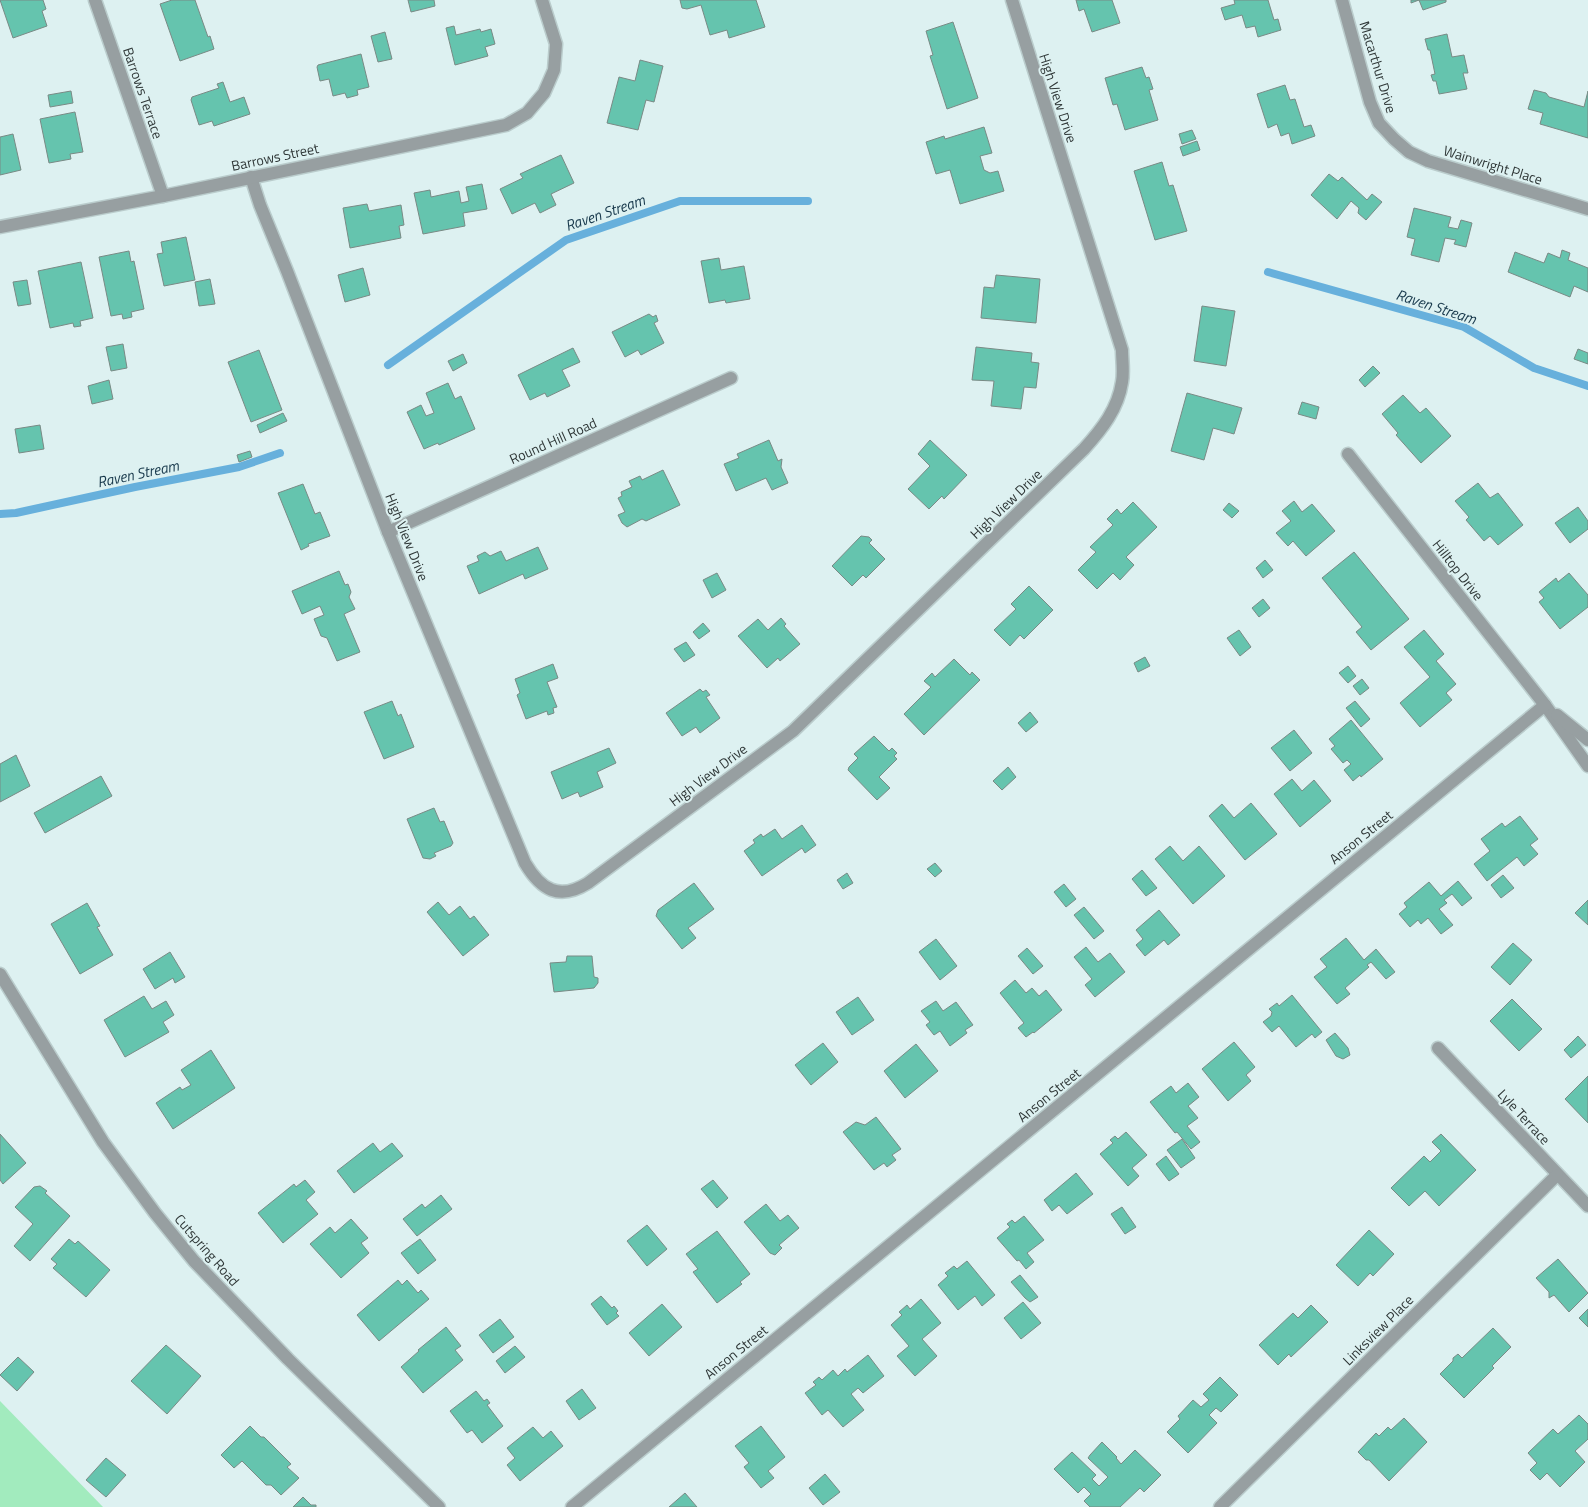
<svg xmlns="http://www.w3.org/2000/svg" width="1588" height="1507" font-family="'Titillium Web',sans-serif">
<rect width="100%" height="100%" fill="#ddf1f1"/>
<polygon fill="#a2ebbe" points="0,1401 103,1507 0,1507"/>
<g fill="none" stroke-linecap="round" stroke-linejoin="round">
<g stroke="#67b0dc" stroke-width="8">
<polyline points="1268,272 1464,327 1534,368 1588,386"/>
<polyline points="388,365 566,240 680,201 808,201"/>
<polyline points="0,514 16,513 135,487 239,467 280,453"/>
</g>
</g>
<g fill="#65c4ae" stroke="#798a85">
<polygon points="0,0 43,0 46,9 42,11 47,26 13,38"/>
<polygon points="172,0 195,0 208,37 210,36 214,49 180,61 160,4"/>
<polygon points="408,0 434,0 435,6 411,12"/>
<polygon points="680,0 756,0 765,27 729,38 727,30 710,35 701,5 687,9 682,8"/>
<polygon points="1076,0 1112,0 1120,23 1092,32 1084,9 1079,11"/>
<polygon points="1234,0 1268,0 1274,20 1278,19 1281,30 1258,37 1255,26 1246,28 1242,15 1225,20 1221,8 1235,4"/>
<polygon points="1411,0 1446,0 1446,2 1423,10 1419,0 1411,3"/>
<polygon points="953,22 978,98 947,109 930,56 933,55 926,31"/>
<polygon points="454,26 456,35 480,29 481,32 491,29 495,44 485,47 488,56 455,65 446,28"/>
<polygon points="385,32 392,59 378,62 371,36"/>
<polygon points="1447,34 1452,57 1464,55 1468,73 1463,73 1467,89 1439,94 1436,81 1433,81 1431,75 1435,74 1430,50 1428,50 1425,39"/>
<polygon points="361,54 369,87 357,90 358,95 347,98 345,93 333,96 329,79 320,81 317,67 318,65"/>
<polygon points="640,60 663,66 654,102 646,100 638,130 607,123 619,77 635,81"/>
<polygon points="1142,67 1146,78 1149,77 1153,89 1149,90 1158,120 1125,130 1117,104 1113,105 1105,78"/>
<polygon points="223,82 230,102 244,97 250,114 214,126 212,121 199,125 191,100 192,97 219,88 217,84"/>
<polygon points="1285,85 1290,100 1295,99 1304,127 1311,125 1315,136 1292,144 1289,133 1281,136 1277,124 1268,128 1257,94"/>
<polygon points="1534,90 1546,93 1549,97 1584,107 1588,91 1588,138 1540,124 1543,113 1528,109"/>
<polygon points="71,91 73,103 50,107 48,95"/>
<polygon points="75,112 83,152 70,154 71,159 49,163 40,119"/>
<polygon points="984,127 992,153 980,156 984,170 990,173 998,171 1004,191 960,204 950,170 936,174 926,142 944,136 945,139"/>
<polygon points="1192,130 1196,139 1182,144 1179,134"/>
<polygon points="13,134 21,170 0,175 0,137"/>
<polygon points="1197,141 1200,150 1183,156 1180,147"/>
<polygon points="561,155 574,183 551,194 556,205 540,213 535,203 512,214 500,189 523,178 520,174"/>
<polygon points="1162,162 1169,186 1173,185 1187,231 1155,240 1134,171"/>
<polygon points="1329,174 1338,181 1342,177 1367,200 1372,194 1382,202 1366,220 1358,213 1359,208 1351,201 1337,219 1311,195"/>
<polygon points="482,184 487,209 463,213 465,226 423,234 414,193 430,190 431,197 459,191 461,203 469,201 466,187"/>
<polygon points="367,204 369,211 401,205 404,225 399,226 401,238 350,248 343,208"/>
<polygon points="1414,208 1451,217 1448,227 1458,229 1461,220 1472,223 1466,247 1454,244 1456,240 1445,238 1439,262 1411,255 1415,239 1407,237"/>
<polygon points="186,237 195,280 164,286 157,254 163,253 161,242"/>
<polygon points="1562,250 1570,253 1568,260 1588,268 1588,292 1574,286 1570,297 1508,272 1515,252 1544,263 1548,253 1560,258"/>
<polygon points="129,251 131,262 134,261 144,309 131,312 132,317 123,319 122,314 111,316 99,257"/>
<polygon points="719,258 721,270 744,266 750,299 726,303 725,300 709,303 701,261"/>
<polygon points="81,262 93,318 80,321 81,326 74,327 73,323 50,328 38,271"/>
<polygon points="363,268 370,295 345,302 338,275"/>
<polygon points="996,275 1040,279 1036,323 981,318 984,287 994,288"/>
<polygon points="210,279 215,304 199,306 195,282"/>
<polygon points="27,280 31,304 18,306 13,282"/>
<polygon points="1202,306 1235,311 1226,366 1194,361"/>
<polygon points="649,314 653,317 656,315 658,321 654,323 664,343 641,355 638,350 625,357 612,332"/>
<polygon points="123,344 127,368 111,371 106,347"/>
<polygon points="976,347 1032,353 1031,362 1039,363 1036,388 1024,387 1021,409 991,406 994,381 972,380"/>
<polygon points="573,348 580,362 562,370 570,386 547,397 545,393 530,400 518,375"/>
<polygon points="1578,349 1588,353 1588,364 1574,359"/>
<polygon points="259,350 282,410 251,422 228,362"/>
<polygon points="463,354 467,363 453,371 448,361"/>
<polygon points="1373,366 1380,373 1365,387 1359,380"/>
<polygon points="109,380 113,399 92,404 88,386"/>
<polygon points="448,383 455,399 461,396 475,429 439,445 438,443 424,449 407,412 421,405 426,416 434,413 426,393"/>
<polygon points="1187,393 1242,408 1234,434 1213,428 1204,460 1171,451"/>
<polygon points="1403,395 1420,413 1426,408 1451,436 1421,463 1396,435 1398,433 1382,414"/>
<polygon points="1302,402 1319,407 1316,419 1298,414"/>
<polygon points="283,413 287,421 260,433 257,425"/>
<polygon points="40,425 44,449 19,453 15,429"/>
<polygon points="769,440 778,461 782,459 781,467 788,483 772,490 766,478 736,491 724,464 739,458 737,454"/>
<polygon points="930,440 967,475 944,499 942,496 929,509 908,489 930,466 918,454"/>
<polygon points="250,451 252,457 239,462 237,455"/>
<polygon points="663,470 680,505 646,521 642,519 627,527 622,523 618,515 625,512 618,498 622,496 621,492 632,487 629,481 640,476 642,480"/>
<polygon points="1478,483 1490,498 1498,493 1523,525 1498,545 1490,536 1484,541 1466,520 1469,517 1455,501"/>
<polygon points="303,484 315,514 320,512 330,536 308,544 309,546 301,550 278,493"/>
<polygon points="1294,501 1302,512 1312,504 1335,531 1306,556 1293,541 1288,546 1276,533 1291,521 1282,511"/>
<polygon points="1133,502 1157,527 1126,557 1134,565 1120,580 1113,573 1097,589 1078,570 1096,552 1090,547 1113,525 1107,519 1117,509 1121,514"/>
<polygon points="1229,503 1239,511 1232,518 1223,510"/>
<polygon points="1578,507 1588,521 1588,529 1570,543 1555,523"/>
<polygon points="861,536 869,537 872,540 869,543 885,559 866,578 863,575 852,586 832,566"/>
<polygon points="538,547 548,569 525,579 523,574 479,594 467,566 479,561 477,556 485,552 490,556 501,551 506,561"/>
<polygon points="1354,552 1409,619 1371,650 1356,632 1362,627 1322,578"/>
<polygon points="1265,560 1273,570 1263,578 1256,568"/>
<polygon points="339,571 345,585 348,584 351,592 349,597 355,609 344,614 360,652 337,661 327,638 321,636 314,619 324,615 320,606 302,614 292,591"/>
<polygon points="717,573 726,590 712,598 703,580"/>
<polygon points="1569,573 1588,595 1588,607 1560,629 1539,602 1544,598 1539,592 1556,578 1558,582"/>
<polygon points="1029,586 1053,610 1024,639 1020,635 1010,646 994,630 1016,609 1011,604"/>
<polygon points="1263,599 1270,608 1259,617 1252,608"/>
<polygon points="781,618 786,624 784,626 800,644 780,661 778,658 767,668 738,636 758,619 768,630"/>
<polygon points="703,623 710,631 699,639 693,632"/>
<polygon points="1239,630 1251,647 1240,656 1227,638"/>
<polygon points="1424,630 1444,654 1436,661 1456,684 1446,693 1452,700 1420,727 1400,703 1430,677 1404,647"/>
<polygon points="686,642 695,655 684,662 674,649"/>
<polygon points="1145,657 1150,666 1138,672 1134,663"/>
<polygon points="954,659 970,675 972,672 980,680 924,735 904,714 931,687 924,681 932,673 935,677"/>
<polygon points="553,664 558,678 547,682 557,707 553,708 554,713 548,715 547,711 526,719 517,695 520,693 515,679"/>
<polygon points="1348,666 1356,676 1348,683 1339,673"/>
<polygon points="1362,679 1369,688 1360,695 1353,686"/>
<polygon points="700,689 703,692 706,690 710,695 706,697 720,718 700,733 696,727 682,736 666,713"/>
<polygon points="392,701 398,716 401,714 414,747 384,759 364,712"/>
<polygon points="1355,701 1370,719 1361,727 1346,708"/>
<polygon points="1030,712 1038,722 1026,732 1018,723"/>
<polygon points="1351,720 1383,759 1361,777 1360,775 1353,781 1344,770 1351,764 1347,760 1343,763 1331,749 1335,746 1329,739"/>
<polygon points="1294,730 1312,753 1290,771 1271,748"/>
<polygon points="874,736 889,751 892,748 897,753 894,756 897,759 879,777 890,788 877,800 848,770 849,767 858,758 854,754"/>
<polygon points="609,748 616,763 597,772 603,787 580,797 578,792 562,799 551,772"/>
<polygon points="16,755 30,786 0,802 0,764"/>
<polygon points="1008,767 1016,777 1002,790 993,781"/>
<polygon points="101,776 112,796 45,833 34,813"/>
<polygon points="1292,779 1302,791 1314,780 1331,801 1300,827 1274,794"/>
<polygon points="1251,803 1277,834 1245,860 1209,816 1222,804 1234,818"/>
<polygon points="434,808 440,822 444,821 453,843 451,846 434,853 436,856 430,859 423,858 407,819"/>
<polygon points="1520,816 1538,839 1530,845 1538,854 1524,866 1517,857 1487,881 1474,864 1490,851 1481,839 1502,823 1505,827"/>
<polygon points="802,825 816,845 805,853 802,848 762,876 744,851 755,843 753,840 761,834 763,837 775,829 782,839"/>
<polygon points="1170,846 1183,861 1199,846 1225,876 1193,904 1155,859"/>
<polygon points="935,863 942,871 935,877 927,869"/>
<polygon points="1142,870 1157,888 1146,896 1132,879"/>
<polygon points="847,873 853,883 843,889 837,880"/>
<polygon points="1503,875 1514,888 1501,898 1491,885"/>
<polygon points="1458,881 1472,898 1462,906 1452,894 1444,900 1447,903 1439,909 1453,925 1441,934 1428,918 1421,924 1418,920 1410,927 1399,914 1407,907 1404,903 1429,882 1441,896"/>
<polygon points="694,883 714,909 688,928 696,938 682,949 656,916 658,910"/>
<polygon points="1064,884 1076,899 1066,907 1054,892"/>
<polygon points="1588,900 1588,925 1575,913"/>
<polygon points="438,902 449,915 460,906 470,919 474,916 489,935 463,956 427,912"/>
<polygon points="87,903 100,926 97,927 113,955 80,974 51,924"/>
<polygon points="1084,907 1104,931 1094,939 1074,915"/>
<polygon points="1159,910 1180,935 1168,945 1164,940 1145,956 1136,945 1143,939 1136,930"/>
<polygon points="1346,938 1364,960 1376,949 1395,972 1386,979 1371,962 1367,965 1369,967 1345,988 1350,994 1337,1004 1314,977 1327,967 1320,959"/>
<polygon points="936,939 957,966 940,980 919,952"/>
<polygon points="1513,943 1532,960 1510,985 1491,967"/>
<polygon points="1086,947 1098,962 1110,953 1125,972 1095,997 1085,985 1092,979 1074,957"/>
<polygon points="1027,948 1043,966 1033,974 1018,956"/>
<polygon points="170,952 185,977 175,983 173,978 155,989 143,969"/>
<polygon points="567,956 592,956 594,977 598,978 598,983 594,988 554,992 550,963 566,962"/>
<polygon points="1015,980 1026,993 1032,988 1039,996 1046,990 1062,1010 1034,1033 1033,1032 1026,1037 1018,1028 1024,1023 1000,993"/>
<polygon points="1292,995 1322,1032 1315,1038 1312,1034 1296,1047 1279,1026 1272,1032 1263,1022 1271,1016 1272,1012 1269,1009 1277,1003 1279,1006"/>
<polygon points="144,996 152,1009 166,1001 174,1015 163,1022 169,1032 125,1057 104,1020"/>
<polygon points="858,997 874,1020 852,1035 836,1012"/>
<polygon points="1512,999 1542,1029 1519,1051 1490,1021"/>
<polygon points="936,1001 943,1011 956,1002 973,1025 965,1030 967,1033 950,1046 940,1031 934,1035 926,1025 930,1022 921,1011"/>
<polygon points="1335,1033 1348,1048 1350,1055 1343,1059 1336,1056 1326,1040"/>
<polygon points="1578,1036 1586,1045 1571,1058 1564,1050"/>
<polygon points="1234,1042 1255,1067 1246,1075 1251,1081 1228,1101 1202,1069"/>
<polygon points="823,1043 838,1062 811,1085 795,1065"/>
<polygon points="916,1044 938,1071 905,1098 884,1071"/>
<polygon points="211,1050 235,1088 173,1129 156,1103 180,1087 182,1090 191,1085 181,1070"/>
<polygon points="1588,1076 1588,1123 1565,1099"/>
<polygon points="1188,1083 1199,1097 1188,1106 1198,1118 1187,1126 1200,1142 1191,1149 1177,1132 1175,1133 1150,1102 1171,1086 1176,1093"/>
<polygon points="876,1117 901,1149 892,1155 896,1160 887,1167 884,1163 874,1170 843,1132 856,1122 865,1125"/>
<polygon points="1126,1132 1147,1155 1132,1168 1139,1176 1128,1186 1100,1154 1113,1143 1110,1140 1115,1136 1118,1139"/>
<polygon points="0,1134 26,1163 3,1184 0,1180"/>
<polygon points="1441,1134 1476,1170 1439,1206 1425,1191 1409,1206 1391,1188 1424,1156 1430,1162 1441,1151 1432,1142"/>
<polygon points="1182,1139 1195,1158 1181,1168 1167,1150"/>
<polygon points="373,1143 380,1152 392,1143 403,1156 354,1193 337,1171"/>
<polygon points="1166,1156 1179,1174 1169,1181 1156,1164"/>
<polygon points="1076,1173 1093,1194 1067,1214 1059,1205 1052,1211 1044,1200"/>
<polygon points="305,1180 315,1192 306,1200 318,1214 283,1243 258,1213 294,1184 296,1187"/>
<polygon points="713,1180 728,1198 717,1208 701,1189"/>
<polygon points="40,1186 47,1191 45,1193 70,1216 30,1261 14,1246 33,1224 15,1207 34,1187"/>
<polygon points="441,1195 452,1209 417,1236 403,1219 422,1204 425,1208"/>
<polygon points="766,1204 780,1221 788,1215 799,1228 779,1245 782,1248 775,1255 770,1253 744,1222"/>
<polygon points="1122,1207 1136,1227 1125,1234 1111,1214"/>
<polygon points="1024,1216 1044,1240 1027,1253 1034,1262 1026,1269 1019,1260 1017,1261 997,1238 1010,1227 1007,1224 1012,1220 1015,1223"/>
<polygon points="351,1219 368,1238 361,1243 369,1253 341,1278 310,1244 330,1227 335,1233"/>
<polygon points="647,1225 667,1249 647,1266 627,1241"/>
<polygon points="1369,1230 1394,1254 1373,1276 1370,1273 1358,1286 1336,1265"/>
<polygon points="717,1231 750,1274 740,1282 742,1284 717,1303 693,1272 698,1269 686,1254"/>
<polygon points="69,1239 75,1244 78,1241 110,1270 86,1297 53,1268 57,1264 51,1259"/>
<polygon points="420,1239 436,1260 418,1274 401,1253"/>
<polygon points="1558,1259 1588,1293 1569,1312 1554,1295 1549,1298 1549,1292 1536,1278"/>
<polygon points="967,1261 995,1295 982,1306 975,1296 958,1310 938,1285 948,1276 945,1273 954,1266 957,1269"/>
<polygon points="1020,1275 1038,1297 1030,1302 1025,1298 1011,1282"/>
<polygon points="398,1280 402,1285 407,1280 418,1293 421,1290 429,1299 379,1341 357,1315"/>
<polygon points="601,1296 612,1308 614,1306 618,1311 616,1313 619,1316 607,1325 591,1304"/>
<polygon points="921,1299 941,1323 922,1339 937,1356 915,1376 897,1356 909,1346 891,1325 902,1315 899,1312 907,1305 910,1309"/>
<polygon points="1023,1302 1041,1323 1021,1339 1004,1318"/>
<polygon points="662,1304 682,1327 649,1356 629,1333"/>
<polygon points="1311,1305 1328,1322 1291,1357 1289,1354 1278,1365 1259,1345 1293,1313 1298,1318"/>
<polygon points="1588,1309 1588,1327 1579,1318"/>
<polygon points="500,1319 514,1337 493,1353 479,1335"/>
<polygon points="446,1327 461,1346 455,1350 463,1360 423,1393 401,1367 419,1351 418,1350"/>
<polygon points="1493,1328 1511,1347 1492,1366 1494,1368 1464,1398 1440,1374 1453,1361 1453,1358 1458,1354 1462,1358"/>
<polygon points="166,1345 201,1376 167,1414 131,1381"/>
<polygon points="515,1346 525,1357 505,1373 496,1361"/>
<polygon points="868,1355 884,1376 863,1393 858,1388 851,1394 864,1410 843,1427 828,1410 822,1415 805,1393 816,1385 813,1382 819,1377 822,1380 833,1370 838,1376 845,1369 847,1372"/>
<polygon points="18,1357 34,1372 17,1391 0,1375"/>
<polygon points="1220,1377 1238,1395 1221,1412 1216,1408 1209,1415 1217,1423 1188,1453 1167,1432 1180,1419 1178,1416 1193,1400 1201,1407 1209,1400 1203,1394"/>
<polygon points="582,1389 596,1408 579,1420 566,1401"/>
<polygon points="476,1391 484,1401 487,1399 490,1403 487,1405 503,1426 482,1443 472,1430 467,1433 450,1411"/>
<polygon points="1579,1415 1588,1424 1588,1439 1575,1451 1585,1462 1560,1487 1547,1473 1540,1480 1530,1470 1537,1463 1528,1453 1553,1429 1558,1434"/>
<polygon points="1404,1418 1427,1442 1389,1481 1369,1460 1366,1460 1358,1452 1376,1433 1379,1436 1388,1427 1391,1430"/>
<polygon points="250,1426 261,1437 264,1437 291,1464 287,1467 299,1478 281,1495 271,1485 266,1485 242,1461 234,1468 221,1455"/>
<polygon points="761,1426 785,1457 768,1471 774,1478 761,1488 744,1467 749,1463 735,1446"/>
<polygon points="533,1427 543,1438 551,1431 563,1446 520,1481 507,1465 515,1458 507,1448"/>
<polygon points="1102,1442 1117,1457 1116,1458 1121,1464 1135,1450 1161,1475 1144,1492 1140,1488 1120,1507 1090,1507 1084,1501 1091,1494 1084,1487 1078,1493 1054,1469 1072,1452 1096,1475 1092,1479 1099,1486 1108,1477 1088,1458 1090,1455"/>
<polygon points="106,1458 126,1475 106,1497 86,1480"/>
<polygon points="825,1474 840,1492 823,1505 809,1488"/>
<polygon points="685,1493 697,1507 669,1507"/>
<polygon points="303,1497 311,1505 316,1505 316,1507 293,1507"/>
</g>
<g fill="none" stroke-linecap="round" stroke-linejoin="round">
<defs>
<g id="minor">
<polyline points="95,0 163,196"/>
<polyline points="1342,0 1370,102 1379,123 1394,139 1409,152 1428,161 1588,209"/>
<path d="M251 177 260 205 287 271 388 532 525 863C541 890 559 901 588 883L793 731 1084 449C1102 429 1118 409 1122 382 1124 372 1122 360 1122 350L1012 0"/>
<polyline points="0,227 163,196 506,125 527,113 544,93 554,70 556,44 542,0"/>
<polyline points="1348,454 1545,705 1588,766"/>
<polyline points="388,532 731,378"/>
<polyline points="1557,715 1588,740"/>
<polyline points="1438,1048 1588,1206"/>
<polyline points="572,1507 1545,705"/>
<polyline points="1220,1507 1557,1175"/>
</g>
<polyline id="tertiary" points="0,974 103,1142 155,1213 194,1261 288,1359 439,1507"/>
</defs>
<use href="#minor" stroke="#bacccc" stroke-width="15"/>
<use href="#tertiary" stroke="#bacccc" stroke-width="15"/>
<use href="#minor" stroke="#979fa1" stroke-width="12"/>
<use href="#tertiary" stroke="#979fa1" stroke-width="12"/>
</g>
<g text-anchor="middle" stroke-width="4" stroke-linejoin="round" paint-order="stroke">
<g font-size="14" fill="#2f3737" stroke="#ddf1f1">
<text transform="translate(1378 67) rotate(73)" y="5">Macarthur Drive</text>
<text transform="translate(143 93) rotate(71)" y="5">Barrows Terrace</text>
<text transform="translate(1058 98) rotate(72)" y="5">High View Drive</text>
<text transform="translate(275 157) rotate(-12)" y="5">Barrows Street</text>
<text transform="translate(1493 165) rotate(17)" y="5">Wainwright Place</text>
<text transform="translate(553 441) rotate(-24)" y="5">Round Hill Road</text>
<text transform="translate(1006 504) rotate(-44)" y="5">High View Drive</text>
<text transform="translate(407 537) rotate(68)" y="5">High View Drive</text>
<text transform="translate(1458 570) rotate(52)" y="5">Hilltop Drive</text>
<text transform="translate(708 775) rotate(-37)" y="5">High View Drive</text>
<text transform="translate(1361 837) rotate(-39)" y="5">Anson Street</text>
<text transform="translate(1049 1095) rotate(-39)" y="5">Anson Street</text>
<text transform="translate(1524 1117) rotate(47)" y="5">Lyle Terrace</text>
<text transform="translate(207 1250) rotate(49)" y="5">Cutspring Road</text>
<text transform="translate(1378 1330) rotate(-45)" y="5">Linksview Place</text>
<text transform="translate(736 1352) rotate(-39)" y="5">Anson Street</text>
</g>
<g font-size="15" font-style="italic" fill="#17384b" stroke="#ddf1f1">
<text transform="translate(605 213) rotate(-19)" y="5">Raven Stream</text>
<text transform="translate(1436 307) rotate(18)" y="5">Raven Stream</text>
<text transform="translate(138 474) rotate(-12)" y="5">Raven Stream</text>
</g>
</g>
</svg>
